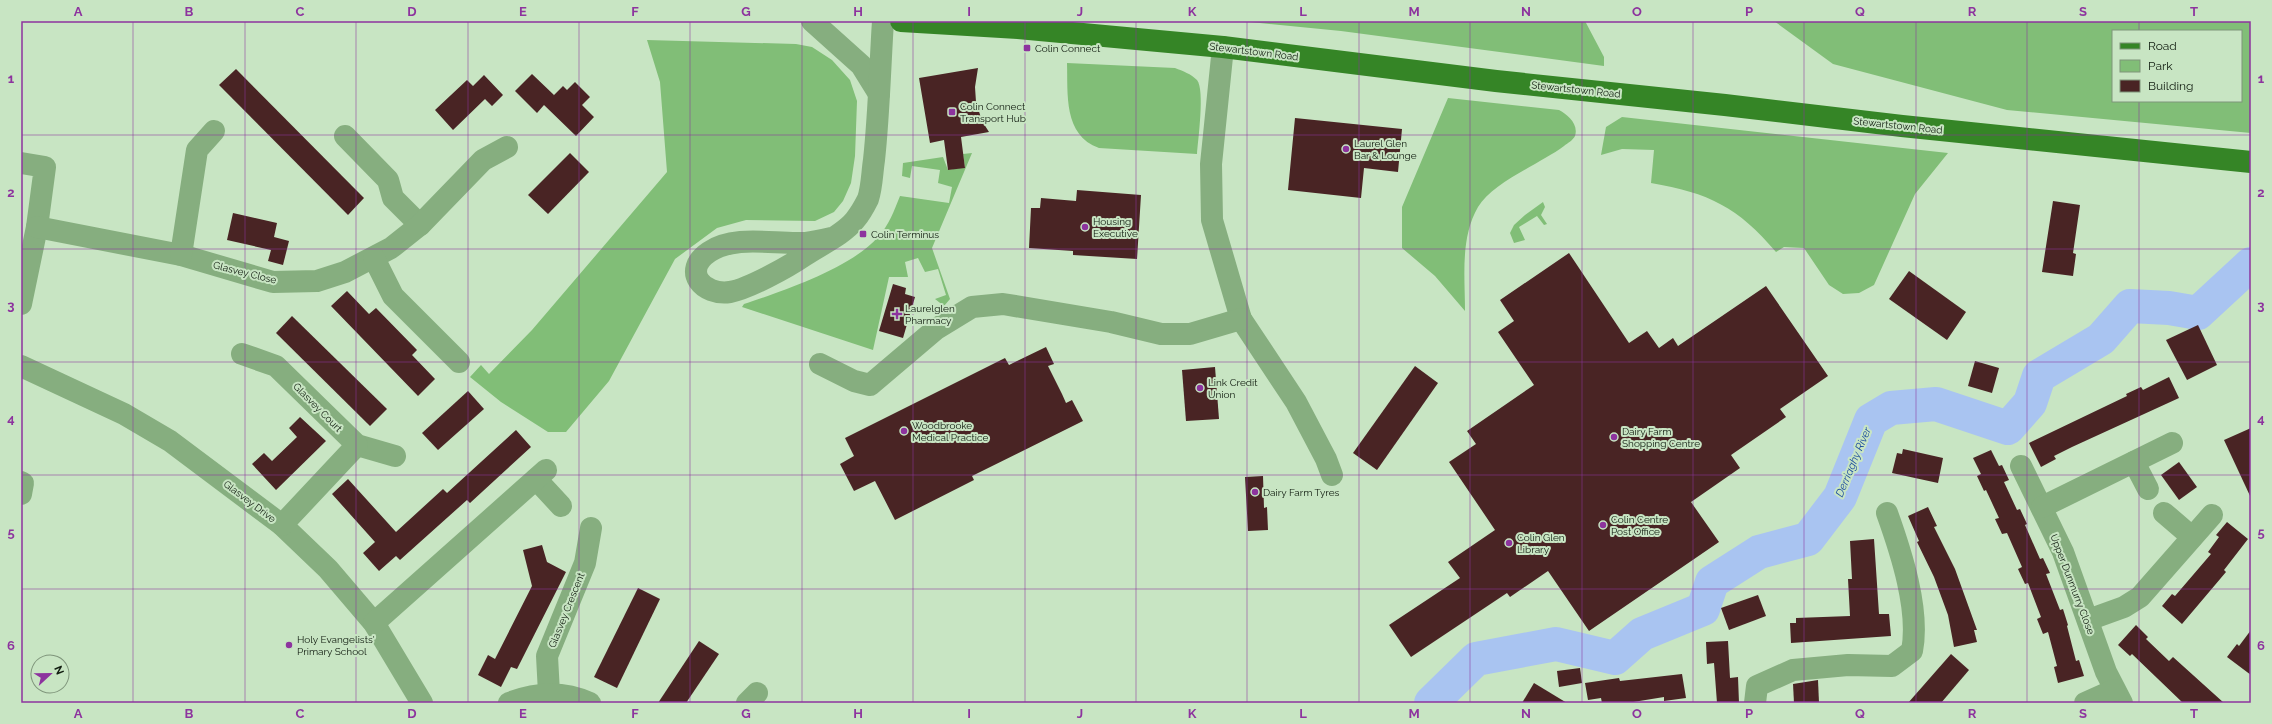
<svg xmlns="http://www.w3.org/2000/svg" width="2272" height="724" font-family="Raleway,sans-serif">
<rect width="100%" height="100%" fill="#c8e5c3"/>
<g fill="#81be77" fill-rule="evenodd">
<polygon points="1240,21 1585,21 1604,57 1604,66 1341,31"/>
<path d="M1774 21H2251V133L2007 110 1833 64ZM2113 31H2241V101H2113Z"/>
<polygon points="647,40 796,44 812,47 832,60 850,80 857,101 855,156 851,183 843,201 834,212 815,221 746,220 717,228 675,259 609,381 566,432 548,432 501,402 470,377 481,365 489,374 532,330 667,172 660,82"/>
<path d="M1067 63 1175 68C1183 71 1191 74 1197 80 1205 90 1198 140 1197 154L1099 148C1063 135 1068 94 1067 63Z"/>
<path d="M1448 98 1559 110C1567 114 1579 124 1575 136 1573 140 1568 143 1564 146 1540 164 1493 182 1478 207 1460 238 1465 277 1465 311L1435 276 1402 248V207Z"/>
<path d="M1622 117 1948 153 1915 194 1874 285 1859 293 1843 294 1829 285 1804 248 1784 247 1776 252C1738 207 1709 193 1651 183L1654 150 1622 149 1601 155 1606 127Z"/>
<path d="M972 153 932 248 950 299 944 306 935 299 946 295 938 269 925 272 918 258 905 262 908 277H889L873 350 742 307 744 304C783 291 851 268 878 237 889 225 894 211 900 196L949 203 952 187 938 183 940 170 912 166 910 178 902 176 903 163 943 157 948 170 965 167 963 154Z"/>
<polygon points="1543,202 1545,207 1541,215 1547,224 1544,225 1537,216 1519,227 1525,240 1514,243 1510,233 1514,225 1525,215"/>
</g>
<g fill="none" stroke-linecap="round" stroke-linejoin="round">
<polyline stroke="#a9c4f1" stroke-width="34" points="1431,703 1476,659 1556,644 1615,658 1642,634 1703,609 1712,582 1759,552 1808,539 1840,497 1871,420 1891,408 1936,404 2008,428 2030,403 2039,376 2101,339 2130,306 2169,308 2198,313 2251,264"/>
</g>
<g fill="#492424">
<polygon points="978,68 975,87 976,102 982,121 989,132 961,137 965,168 948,170 944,140 930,143 919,78"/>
<polygon points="236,69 364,198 348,215 219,85"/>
<polygon points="532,74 554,95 549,100 563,86 567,90 575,82 590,97 582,105 594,117 576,136 544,105 537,113 515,91"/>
<polygon points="484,75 503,95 492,106 485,99 453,130 435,110 467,80 473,86"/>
<polygon points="1295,118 1402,129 1398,172 1364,168 1361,198 1288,190"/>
<polygon points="570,153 589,172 548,214 528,195"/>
<polygon points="1077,190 1141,195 1137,259 1073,255 1073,251 1029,248 1031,208 1040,208 1041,198 1076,201"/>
<polygon points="2053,201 2080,205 2073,253 2076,254 2073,276 2042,272"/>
<polygon points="233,213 277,223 274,237 289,241 283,265 268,261 271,250 227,240"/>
<polygon points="1569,253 1629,343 1647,331 1659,348 1673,338 1678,346 1766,286 1828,376 1780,409 1786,417 1731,455 1740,468 1691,502 1719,542 1589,631 1548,571 1510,597 1507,593 1411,657 1389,625 1460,578 1448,562 1495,530 1449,462 1476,444 1467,431 1534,385 1498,332 1514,321 1500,300"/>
<polygon points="1909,271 1966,312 1947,340 1889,299"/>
<polygon points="893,284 906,288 905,294 915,297 903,338 879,331"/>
<polygon points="347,291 369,314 376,308 417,350 412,355 435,379 418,396 331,306"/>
<polygon points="292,316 387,409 370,426 276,333"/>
<polygon points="2198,325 2217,365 2187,380 2166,340"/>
<polygon points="1046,347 1054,364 1048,366 1062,394 1066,403 1072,400 1083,421 972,476 974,480 895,520 875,481 854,491 840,464 854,456 845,438 1005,358 1009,365"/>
<polygon points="1975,361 1999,368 1992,393 1968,386"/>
<polygon points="1415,366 1438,383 1377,470 1353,453"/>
<polygon points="1215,367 1219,419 1186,421 1182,370"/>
<polygon points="2169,377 2179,398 2072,447 2054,456 2056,459 2041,467 2029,443 2127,396 2126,394 2141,387 2143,390"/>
<polygon points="468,391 484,409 438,450 422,433"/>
<polygon points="300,417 326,441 276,490 252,464 264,453 272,461 297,437 289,428"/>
<polygon points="2251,428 2251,498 2224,440"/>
<polygon points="516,430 531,447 470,503 467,500 400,560 396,556 379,571 363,553 375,542 332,494 348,479 396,532 443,489 447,493"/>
<polygon points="1903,449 1943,458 1938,483 1892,473 1897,453 1902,454"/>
<polygon points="1991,450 1999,466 2002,465 2009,480 2004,482 2017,510 2020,509 2027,524 2025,525 2040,559 2043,558 2050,573 2046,574 2060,610 2063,609 2068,625 2067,626 2076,661 2079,660 2084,676 2058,683 2054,667 2057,666 2048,632 2043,634 2037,619 2041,617 2028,583 2025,584 2018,569 2022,567 2007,533 2002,534 1995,519 1999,518 1986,490 1984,491 1977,476 1981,474 1973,458"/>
<polygon points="2179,462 2197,487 2179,500 2161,475"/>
<polygon points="1263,476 1264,508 1267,507 1268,530 1248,531 1245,477"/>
<polygon points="1928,507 1937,526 1934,527 1955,569 1977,630 1974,630 1977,642 1954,647 1948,615 1934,577 1917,542 1919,541 1908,516"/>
<polygon points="2227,522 2248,539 2224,570 2226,572 2182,624 2162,606 2172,594 2175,596 2211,554 2208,552 2219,537 2216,535"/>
<polygon points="1874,539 1879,614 1889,614 1891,636 1791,643 1790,623 1796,623 1796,618 1850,616 1848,579 1852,579 1850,541"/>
<polygon points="542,545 547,562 566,572 517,669 511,667 501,687 478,675 488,655 495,659 532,586 523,550"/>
<polygon points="638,588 660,599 617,688 594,677"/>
<polygon points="1758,595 1766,616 1729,630 1721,608"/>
<polygon points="2136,625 2148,637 2146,639 2169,661 2173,657 2224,703 2183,703 2132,654 2130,656 2118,645"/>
<polygon points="2251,630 2251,675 2227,657 2237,644 2239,646"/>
<polygon points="699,641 719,654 686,703 658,703"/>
<polygon points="1728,641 1730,678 1738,677 1739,703 1717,703 1714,663 1707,664 1706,642"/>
<polygon points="1951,654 1969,670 1941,703 1908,703"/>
<polygon points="1580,668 1582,683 1559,687 1557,671"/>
<polygon points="1682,674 1686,698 1664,701 1664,697 1627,703 1602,703 1601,698 1588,700 1585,683 1619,678 1620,681"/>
<polygon points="1818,680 1819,703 1794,703 1793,684"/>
<polygon points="1534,683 1567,703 1522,703"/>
</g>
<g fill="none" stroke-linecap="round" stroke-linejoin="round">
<g stroke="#86ae7f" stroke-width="22">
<polyline points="812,21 861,65 879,94"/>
<polyline points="1223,47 1211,164 1212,220 1241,319 1296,402 1326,459 1332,475"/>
<polyline points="345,136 388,180 393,198 420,225"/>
<polyline points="21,163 45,167 37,227 21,304"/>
<polyline points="37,227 181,255 273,282 317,281 345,272 391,248 420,225 483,160 507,147"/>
<path d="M831 238C821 240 811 243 801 243 772 244 734 235 709 252 681 271 703 296 730 292 748 289 788 267 804 256 820 245 843 235 855 220 860 214 865 205 868 199 872 187 872 173 874 160 879 114 880 67 883 21"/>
<polyline points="181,255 197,150 214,131"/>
<polyline points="374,258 393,296 459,362"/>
<polyline points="242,354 276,366 357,445 395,456"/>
<polyline points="820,364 854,381 870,385 936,329 972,307 1003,304 1111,322 1161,334 1190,334 1241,319"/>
<polyline points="21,366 124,414 170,441 282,525 328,569 374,623 422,703"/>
<polyline points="2134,462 2148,489"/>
<polyline points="2021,466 2063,552 2106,672 2122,703"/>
<polyline points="536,479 561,506"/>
<polyline points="21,482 23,483 21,494"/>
<polyline points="2042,507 2172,443"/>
<polyline points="2164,513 2192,537"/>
<polyline points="282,525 357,445"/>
<polyline points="2088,620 2124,607 2140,597 2212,515"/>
<polyline points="374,623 546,470"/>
<polyline points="549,693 547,656 585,563 591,528"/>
<path d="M509 703C537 692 563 691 590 703"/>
<polyline points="747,703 757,693"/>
<path d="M1755 703 1757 686 1793 670 1848 665 1892 666 1912 651C1920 610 1901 552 1887 513"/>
<polyline points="2085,703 2114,690"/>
</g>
<polyline stroke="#358526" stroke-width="22" points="901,21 1018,28 1223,47 1496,81 1725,105 1902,126 2251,162"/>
</g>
<path fill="none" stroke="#8d339e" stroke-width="1" stroke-opacity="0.55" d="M133 21V703M245 21V703M356 21V703M468 21V703M579 21V703M690 21V703M802 21V703M913 21V703M1025 21V703M1136 21V703M1247 21V703M1359 21V703M1470 21V703M1582 21V703M1693 21V703M1804 21V703M1916 21V703M2027 21V703M2139 21V31M2139 101V703M21 135H2251M21 249H2251M21 362H2251M21 475H2251M21 589H2251"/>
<g fill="#8d339e" stroke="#c8e5c3" stroke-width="1.5">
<rect x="1023" y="44" width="8" height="8" rx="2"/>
<rect x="948" y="108" width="8" height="8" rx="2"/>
<circle cx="1346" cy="149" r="4"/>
<circle cx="1085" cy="227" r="4"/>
<rect x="859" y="230" width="8" height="8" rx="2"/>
<path d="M895 308h4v4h4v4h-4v4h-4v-4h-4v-4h4z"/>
<circle cx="1200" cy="388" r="4"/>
<circle cx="904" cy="431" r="4"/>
<circle cx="1614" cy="437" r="4"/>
<circle cx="1255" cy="492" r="4"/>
<circle cx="1603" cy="525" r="4"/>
<circle cx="1509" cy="543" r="4"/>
<circle cx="289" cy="645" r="4"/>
</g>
<g text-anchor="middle" stroke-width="4" stroke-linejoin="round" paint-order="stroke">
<g font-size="10" fill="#111c10" stroke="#c8e5c3" text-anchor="start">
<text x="1035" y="52">Colin Connect</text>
<text x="960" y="110">Colin Connect<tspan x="960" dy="12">Transport Hub</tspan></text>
<text x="1354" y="147">Laurel Glen<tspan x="1354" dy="12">Bar &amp; Lounge</tspan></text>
<text x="1093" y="225">Housing<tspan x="1093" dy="12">Executive</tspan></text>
<text x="871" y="238">Colin Terminus</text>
<text x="905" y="312">Laurelglen<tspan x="905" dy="12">Pharmacy</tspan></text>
<text x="1208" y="386">Link Credit<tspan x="1208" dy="12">Union</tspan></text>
<text x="912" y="429">Woodbrooke<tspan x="912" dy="12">Medical Practice</tspan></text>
<text x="1622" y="435">Dairy Farm<tspan x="1622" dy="12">Shopping Centre</tspan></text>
<text x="1263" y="496">Dairy Farm Tyres</text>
<text x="1611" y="523">Colin Centre<tspan x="1611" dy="12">Post Office</tspan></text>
<text x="1517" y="541">Colin Glen<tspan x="1517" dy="12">Library</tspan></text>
<text x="297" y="643">Holy Evangelists'<tspan x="297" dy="12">Primary School</tspan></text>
</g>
<g font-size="10" fill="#111c10" stroke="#c8e5c3">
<text transform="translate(1254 51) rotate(7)" y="4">Stewartstown Road</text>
<text transform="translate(1576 89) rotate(6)" y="4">Stewartstown Road</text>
<text transform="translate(1898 125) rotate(6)" y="4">Stewartstown Road</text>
<text transform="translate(245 272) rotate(14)" y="4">Glasvey Close</text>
<text transform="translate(318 407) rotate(45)" y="4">Glasvey Court</text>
<text transform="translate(250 501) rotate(37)" y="4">Glasvey Drive</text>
<text transform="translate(2073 584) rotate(69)" y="4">Upper Dunmurry Close</text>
<text transform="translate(566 610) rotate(-68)" y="4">Glasvey Crescent</text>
</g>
<g font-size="11" font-style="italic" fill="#18499e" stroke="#c8e5c3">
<text transform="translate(1853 462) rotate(-67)" y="4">Derriaghy River</text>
</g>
</g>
<rect width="2272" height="724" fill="none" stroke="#c8e5c3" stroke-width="44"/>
<rect x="2112" y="30" width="130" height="72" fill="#c8e5c3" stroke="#7f957b"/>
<rect x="2120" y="43" width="20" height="6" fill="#358526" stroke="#7f957b"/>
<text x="2148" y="50" font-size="12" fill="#111c10">Road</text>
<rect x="2120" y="60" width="20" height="12" fill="#81be77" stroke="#7f957b"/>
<text x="2148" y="70" font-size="12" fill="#111c10">Park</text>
<rect x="2120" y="80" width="20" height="12" fill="#492424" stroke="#7f957b"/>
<text x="2148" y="90" font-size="12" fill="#111c10">Building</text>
<g transform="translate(50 674) rotate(68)"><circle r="19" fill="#c8e5c3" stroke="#7f957b"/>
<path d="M0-3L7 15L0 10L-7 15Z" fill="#8d339e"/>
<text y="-6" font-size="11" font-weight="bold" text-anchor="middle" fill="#111c10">N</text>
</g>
<rect x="22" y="22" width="2228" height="680" fill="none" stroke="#8d339e" stroke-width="1.5"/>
<g font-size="13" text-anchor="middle" font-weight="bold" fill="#8d339e">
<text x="78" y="16">A</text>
<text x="189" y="16">B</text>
<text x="300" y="16">C</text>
<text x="412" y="16">D</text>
<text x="523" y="16">E</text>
<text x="635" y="16">F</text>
<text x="746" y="16">G</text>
<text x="858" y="16">H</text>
<text x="969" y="16">I</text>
<text x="1080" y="16">J</text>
<text x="1192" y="16">K</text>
<text x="1303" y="16">L</text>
<text x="1414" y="16">M</text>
<text x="1526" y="16">N</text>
<text x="1637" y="16">O</text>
<text x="1749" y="16">P</text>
<text x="1860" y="16">Q</text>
<text x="1972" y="16">R</text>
<text x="2083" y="16">S</text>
<text x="2194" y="16">T</text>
<text x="11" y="83">1</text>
<text x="2261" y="83">1</text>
<text x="11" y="197">2</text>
<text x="2261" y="197">2</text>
<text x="11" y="310">3</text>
<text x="2261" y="310">3</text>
<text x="11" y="423">4</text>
<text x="2261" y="423">4</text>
<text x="11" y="537">5</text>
<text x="2261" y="537">5</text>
<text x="11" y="650">6</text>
<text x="2261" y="650">6</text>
<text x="78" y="718">A</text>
<text x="189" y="718">B</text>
<text x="300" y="718">C</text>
<text x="412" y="718">D</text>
<text x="523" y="718">E</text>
<text x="635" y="718">F</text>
<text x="746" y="718">G</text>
<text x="858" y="718">H</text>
<text x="969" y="718">I</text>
<text x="1080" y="718">J</text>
<text x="1192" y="718">K</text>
<text x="1303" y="718">L</text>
<text x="1414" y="718">M</text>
<text x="1526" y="718">N</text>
<text x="1637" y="718">O</text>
<text x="1749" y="718">P</text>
<text x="1860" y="718">Q</text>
<text x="1972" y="718">R</text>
<text x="2083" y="718">S</text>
<text x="2194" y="718">T</text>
</g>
</svg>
